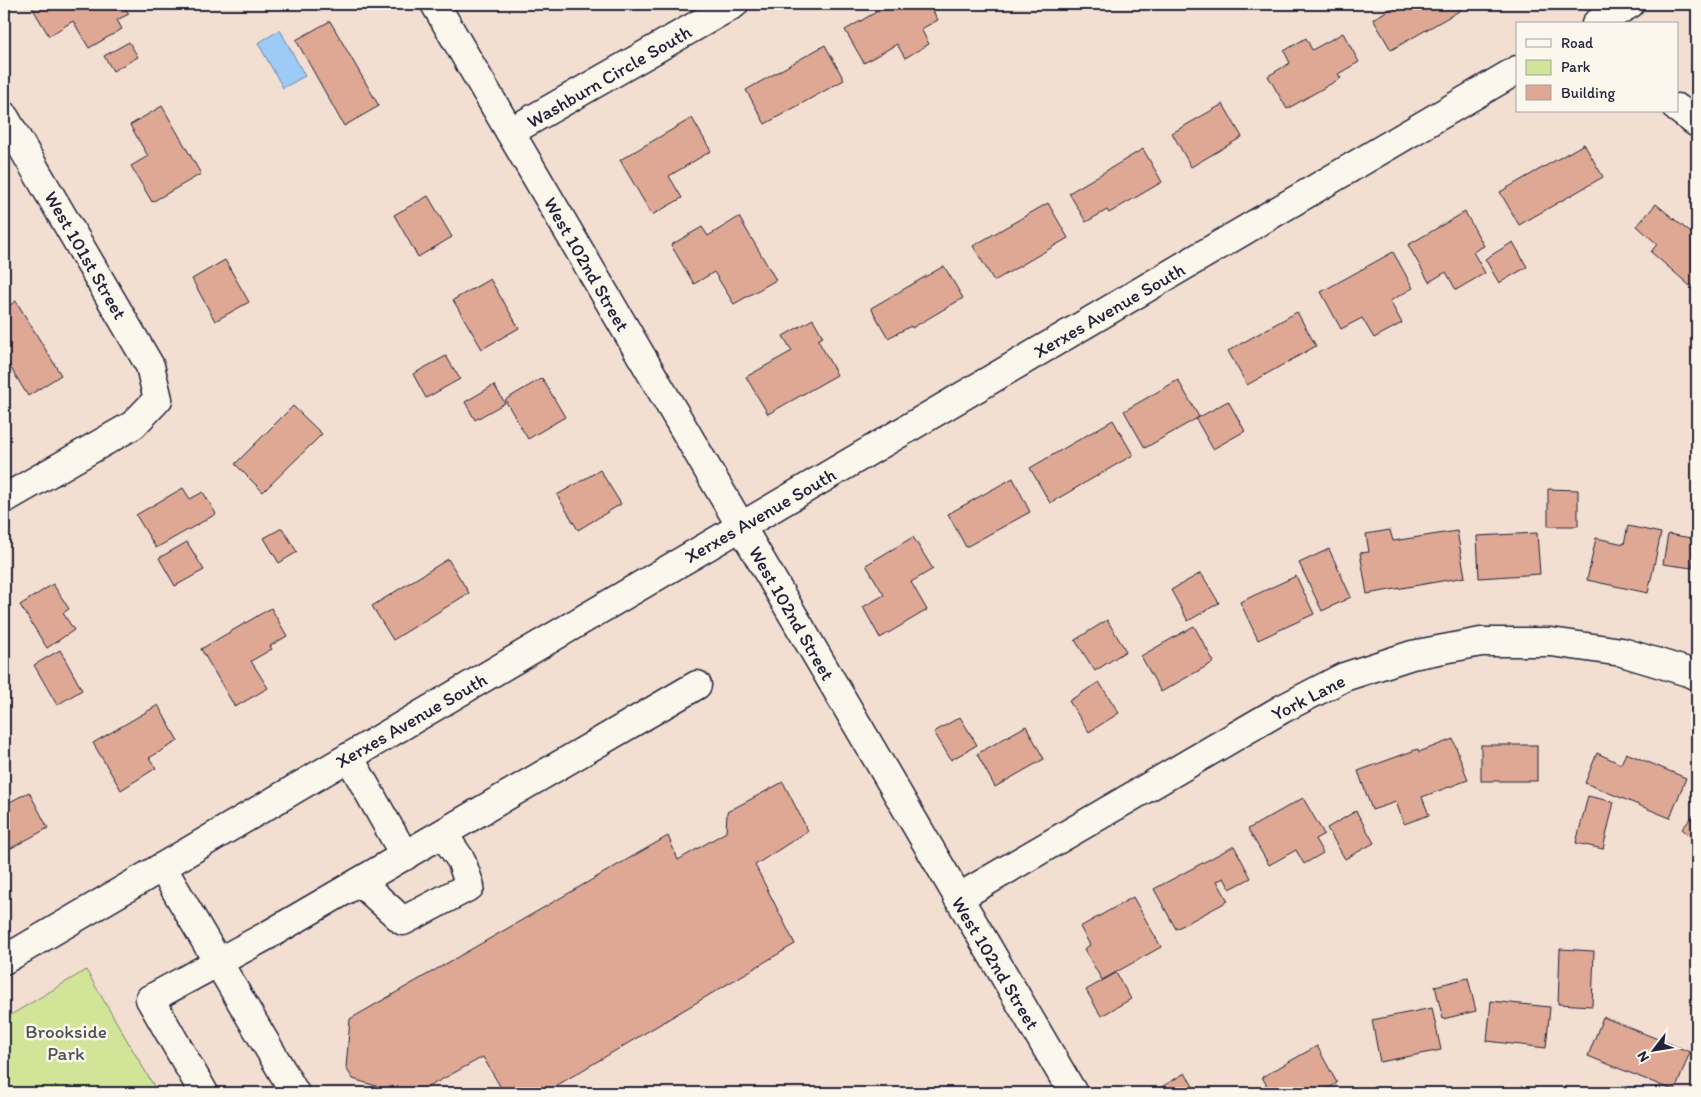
<svg xmlns="http://www.w3.org/2000/svg" width="1701" height="1097" font-family="Itim,sans-serif">
<rect width="100%" height="100%" fill="#f2dfd2"/>
<filter id="ink" filterUnits="userSpaceOnUse"><feTurbulence type="fractalNoise" baseFrequency=".02" numOctaves="2"/><feDisplacementMap in="SourceGraphic" scale="10" xChannelSelector="R" yChannelSelector="G"/><feConvolveMatrix kernelMatrix="1 2 1 2 8 2 1 2 1" color-interpolation-filters="sRGB"/></filter>
<g filter="url(#ink)">
<polygon fill="#d2e498" stroke="#7a836a" points="86,970 158,1093 4,1093 4,1019"/>
<polygon fill="#9dcaf7" stroke="#6c87ac" points="280,30 305,76 283,88 258,43"/>
<g fill="#dea894" stroke="#22223b">
<polygon points="30,4 122,4 129,14 117,20 122,29 89,48 73,21 49,36"/>
<polygon points="890,4 929,4 938,20 921,29 929,44 905,58 897,44 864,63 845,30"/>
<polygon points="1399,4 1458,4 1461,10 1391,50 1373,19"/>
<polygon points="330,21 379,106 344,126 296,40"/>
<polygon points="1343,33 1359,62 1338,74 1341,78 1287,109 1268,76 1290,63 1284,51 1306,38 1312,50"/>
<polygon points="129,42 138,57 113,71 104,56"/>
<polygon points="825,45 844,80 765,124 746,90"/>
<polygon points="1223,104 1242,137 1191,167 1172,133"/>
<polygon points="162,106 201,174 152,202 131,166 148,156 130,125"/>
<polygon points="692,118 711,151 669,176 682,198 652,215 620,160"/>
<polygon points="1584,144 1603,177 1519,225 1500,192"/>
<polygon points="1143,149 1162,182 1109,213 1107,210 1086,222 1069,193"/>
<polygon points="428,196 452,237 418,257 394,215"/>
<polygon points="1048,203 1068,238 994,281 973,246"/>
<polygon points="1656,204 1697,238 1697,292 1651,252 1657,244 1637,226"/>
<polygon points="1465,212 1484,246 1473,252 1485,273 1456,290 1446,272 1429,282 1408,245"/>
<polygon points="739,217 776,280 734,304 714,272 694,284 671,245 702,227 708,236"/>
<polygon points="1513,242 1527,267 1499,283 1485,259"/>
<polygon points="1393,252 1413,288 1390,301 1402,323 1374,338 1362,318 1341,329 1321,292"/>
<polygon points="225,260 249,302 215,321 192,279"/>
<polygon points="944,266 963,298 912,328 911,326 888,338 871,308"/>
<polygon points="490,279 519,328 482,349 453,300"/>
<polygon points="16,301 61,375 28,396 4,357 4,309"/>
<polygon points="1297,312 1316,346 1247,385 1228,351"/>
<polygon points="813,319 823,337 818,340 837,375 768,414 746,377 792,351 783,336"/>
<polygon points="446,356 460,379 426,398 413,374"/>
<polygon points="542,378 565,417 528,439 505,400"/>
<polygon points="1178,380 1199,417 1145,448 1124,411"/>
<polygon points="494,385 505,403 475,420 465,402"/>
<polygon points="1228,401 1245,431 1213,449 1196,419"/>
<polygon points="293,406 322,434 263,492 235,464"/>
<polygon points="1113,420 1133,455 1050,503 1030,468"/>
<polygon points="600,470 621,504 578,530 557,495"/>
<polygon points="1013,478 1030,512 966,547 948,514"/>
<polygon points="183,488 190,499 203,492 216,514 156,548 136,515"/>
<polygon points="1548,489 1578,490 1578,526 1548,526"/>
<polygon points="1628,526 1661,533 1648,593 1587,580 1596,538 1624,544"/>
<polygon points="282,528 297,552 279,563 264,538"/>
<polygon points="1390,530 1393,541 1457,531 1465,577 1367,594 1360,553 1369,552 1366,534"/>
<polygon points="1537,533 1540,574 1479,578 1477,536"/>
<polygon points="1668,534 1697,539 1692,568 1663,564"/>
<polygon points="913,537 933,569 911,582 927,610 880,638 863,607 884,595 866,565"/>
<polygon points="187,542 204,570 175,586 159,558"/>
<polygon points="1329,549 1351,597 1322,611 1299,563"/>
<polygon points="448,559 469,593 393,640 372,606"/>
<polygon points="1201,573 1219,603 1188,621 1171,590"/>
<polygon points="1296,576 1314,614 1258,640 1240,602"/>
<polygon points="53,584 69,609 63,613 74,630 47,648 20,605"/>
<polygon points="271,608 287,636 270,646 272,649 251,661 268,688 235,707 201,649"/>
<polygon points="1107,620 1126,651 1095,671 1075,640"/>
<polygon points="1194,626 1214,662 1161,692 1141,656"/>
<polygon points="60,650 82,690 57,705 34,665"/>
<polygon points="1099,682 1119,713 1089,732 1069,701"/>
<polygon points="158,705 178,741 149,758 156,768 121,790 93,743"/>
<polygon points="960,717 977,745 951,760 934,732"/>
<polygon points="1026,726 1044,759 995,787 977,754"/>
<polygon points="1453,739 1468,780 1422,797 1429,815 1404,824 1396,802 1372,810 1358,771 1418,749 1419,752"/>
<rect x="1481" y="745" width="56" height="36"/>
<polygon points="1597,753 1621,764 1626,753 1686,778 1670,818 1585,783"/>
<polygon points="783,782 808,831 755,865 795,944 544,1093 504,1093 483,1057 417,1093 399,1093 353,1079 346,1068 350,1019 668,836 678,860 726,832 727,812"/>
<polygon points="29,792 48,828 4,852 4,805"/>
<polygon points="1588,796 1614,802 1603,849 1576,843"/>
<polygon points="1303,798 1324,834 1315,839 1323,853 1304,864 1296,850 1269,865 1248,829"/>
<polygon points="1356,811 1374,843 1345,859 1327,828"/>
<polygon points="1697,811 1697,842 1682,829"/>
<polygon points="1234,846 1251,878 1230,889 1224,878 1217,881 1228,901 1176,929 1154,889"/>
<polygon points="1133,897 1161,947 1102,980 1084,949 1090,945 1080,927"/>
<polygon points="1560,949 1594,951 1592,1006 1558,1004"/>
<polygon points="1116,973 1131,999 1101,1016 1086,990"/>
<polygon points="1468,978 1476,1011 1443,1019 1435,986"/>
<polygon points="1491,1001 1550,1007 1546,1048 1487,1041"/>
<polygon points="1432,1008 1441,1050 1380,1062 1372,1020"/>
<polygon points="1603,1017 1690,1052 1675,1091 1588,1056"/>
<polygon points="1317,1046 1337,1083 1320,1093 1271,1093 1262,1077"/>
<polygon points="1185,1073 1197,1093 1154,1093 1153,1092"/>
</g>
<g fill="none" stroke-linecap="round" stroke-linejoin="round">
<defs>
<g id="minor">
<polyline points="435,4 1073,1093"/>
<polyline points="1596,24 1630,4"/>
<polyline points="1677,108 1697,123"/>
<polyline points="4,116 150,366 158,399 133,425 4,499"/>
<polyline points="510,132 734,4"/>
<polyline points="349,757 405,856"/>
<polyline points="162,867 295,1093"/>
<polyline points="360,882 403,921 470,886 461,860 443,834"/>
<polyline points="958,898 1282,709 1344,677 1412,655 1481,642 1551,642 1622,652 1688,672 1697,676"/>
<polyline points="4,960 1517,70"/>
<polyline points="204,1093 150,999 268,935 697,685"/>
</g>
</defs>
<use href="#minor" stroke="#22223b" stroke-width="31"/>
<use href="#minor" stroke="#fbf7ec" stroke-width="28"/>
</g>
</g>
<g text-anchor="middle" stroke-width="5" stroke-linejoin="round" paint-order="stroke">
<g font-size="19" fill="#22223b" stroke="#fbf7ec">
<text transform="translate(609 76) rotate(-30)" y="7">Washburn Circle South</text>
<text transform="translate(86 255) rotate(60)" y="7">West 101st Street</text>
<text transform="translate(587 264) rotate(60)" y="7">West 102nd Street</text>
<text transform="translate(1109 310) rotate(-30)" y="7">Xerxes Avenue South</text>
<text transform="translate(760 515) rotate(-30)" y="7">Xerxes Avenue South</text>
<text transform="translate(792 613) rotate(60)" y="7">West 102nd Street</text>
<text transform="translate(1308 697) rotate(-27)" y="7">York Lane</text>
<text transform="translate(411 720) rotate(-30)" y="7">Xerxes Avenue South</text>
<text transform="translate(996 963) rotate(59)" y="7">West 102nd Street</text>
</g>
<g font-size="19" fill="#4e5252" stroke="#fbf7ec">
<text x="66" y="1038">Brookside<tspan x="66" dy="22">Park</tspan></text>
</g>
</g>
<rect width="1701" height="1097" fill="none" stroke="#fbf7ec" stroke-width="20"/>
<rect x="10" y="10" width="1681" height="1077" fill="none" stroke="#22223b" stroke-width="2" filter="url(#ink)"/>
<rect x="1516" y="22" width="162" height="90" fill="#fbf7ec" stroke="#a4a2a5"/>
<rect x="1526" y="39" width="25" height="8" fill="#fbf7ec" stroke="#a4a2a5"/>
<text x="1561" y="48" font-size="15" fill="#22223b">Road</text>
<rect x="1526" y="60" width="25" height="15" fill="#d2e498" stroke="#a4a2a5"/>
<text x="1561" y="72" font-size="15" fill="#22223b">Park</text>
<rect x="1526" y="85" width="25" height="15" fill="#dea894" stroke="#a4a2a5"/>
<text x="1561" y="98" font-size="15" fill="#22223b">Building</text>
<g transform="translate(1654 1050) rotate(239)" stroke="#fbf7ec" stroke-width="4" paint-order="stroke">
<path d="M0-4L9 19L0 12L-9 19Z" fill="#22223b"/>
<text y="-8" font-size="14" font-weight="bold" text-anchor="middle" fill="#22223b">N</text>
</g>
</svg>
